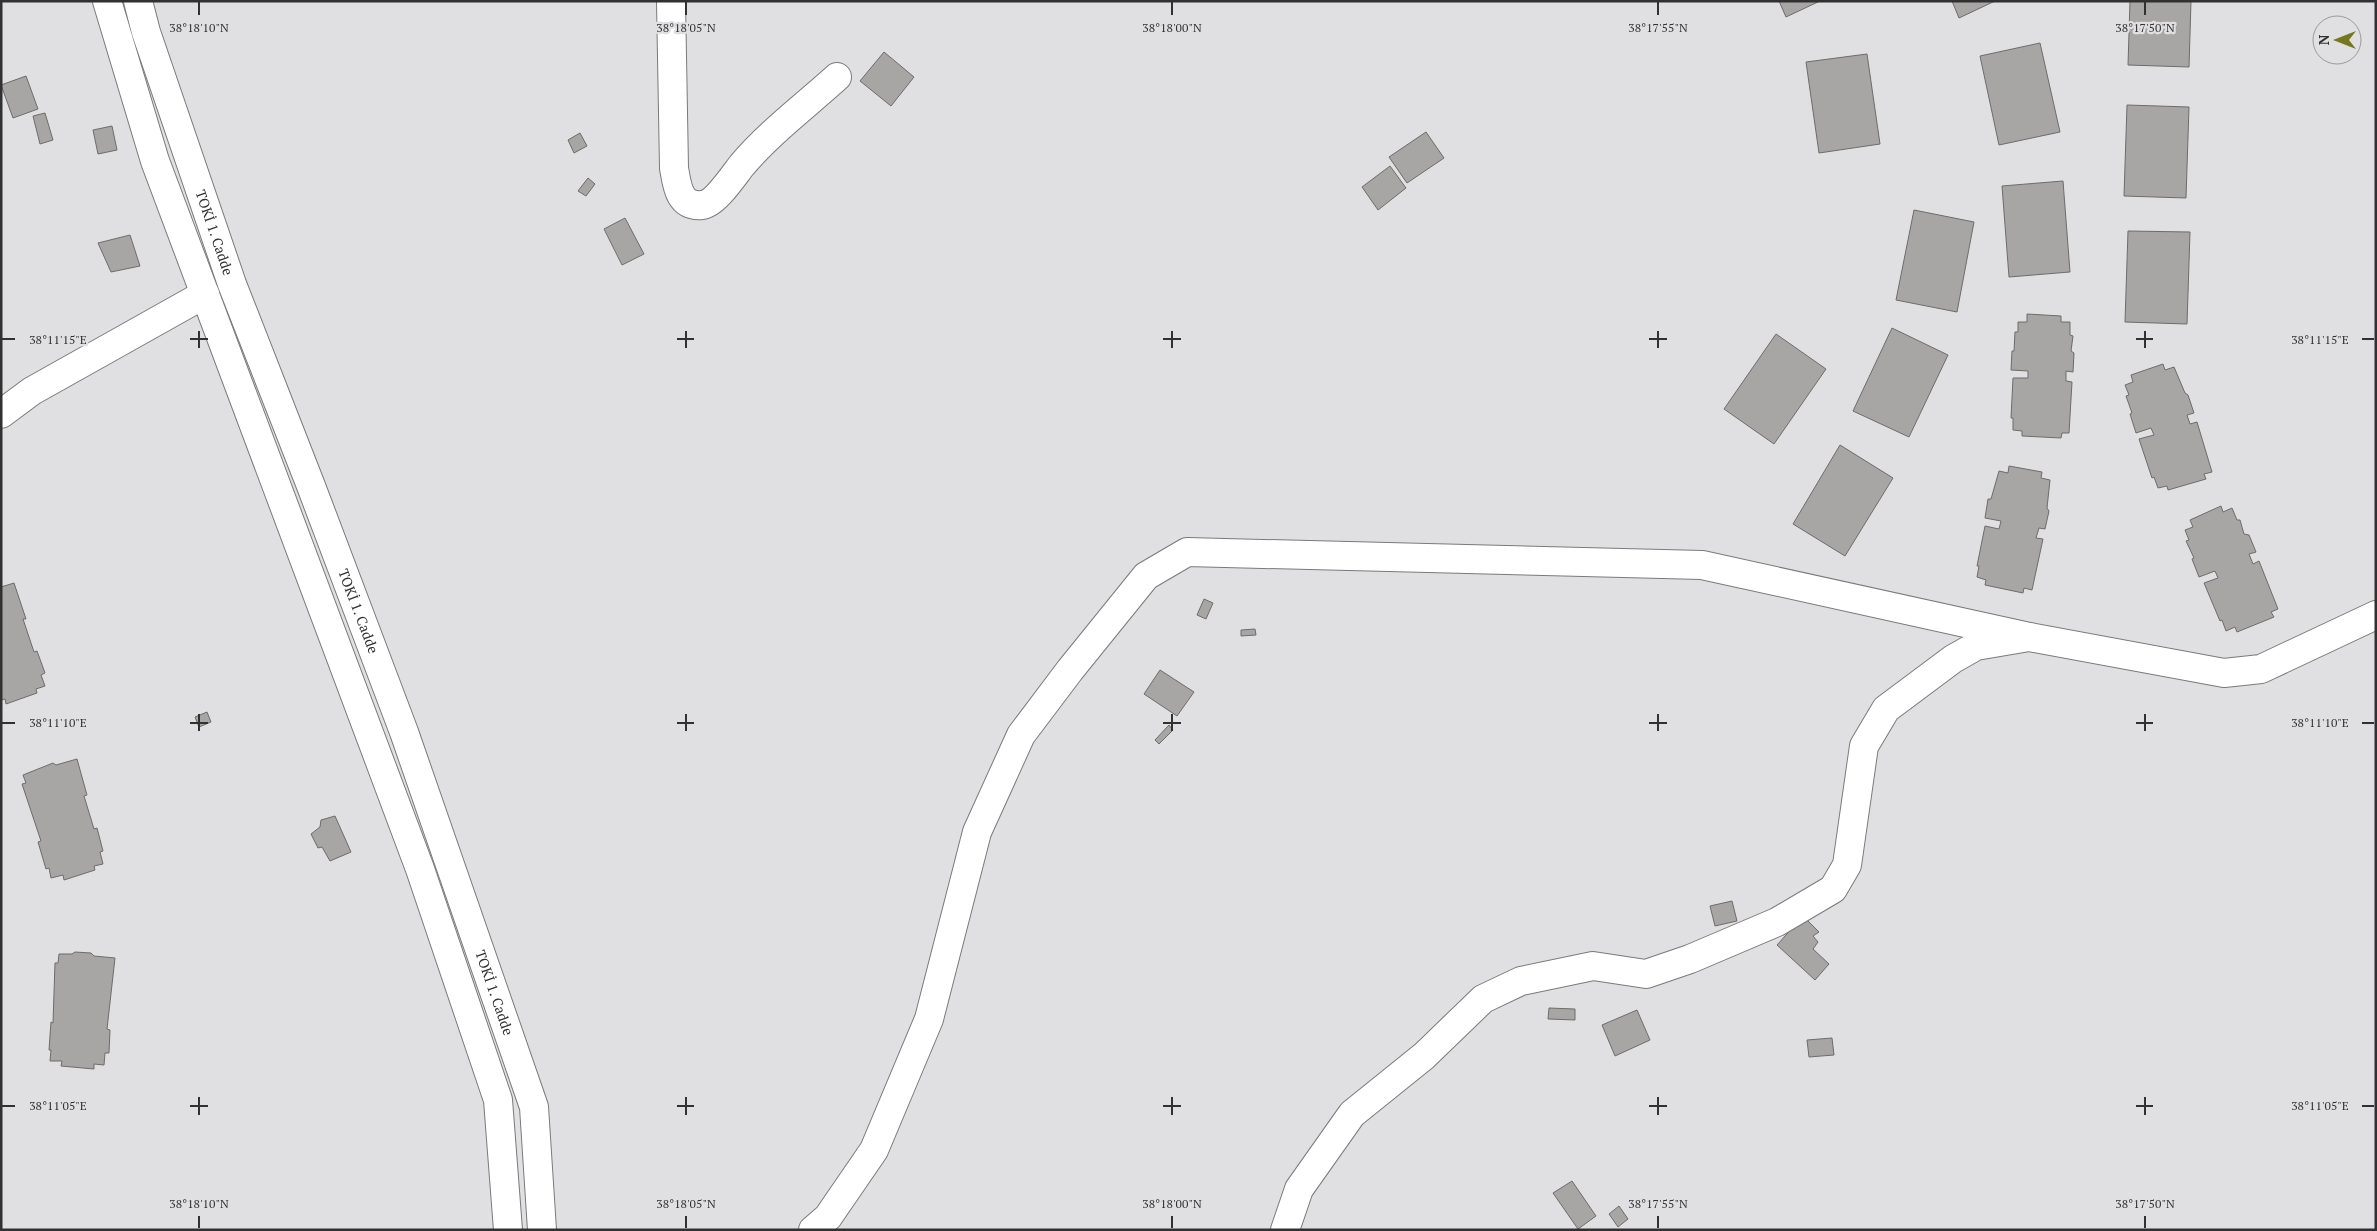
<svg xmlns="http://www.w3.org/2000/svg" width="2377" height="1231" font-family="'PT Serif',serif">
<rect width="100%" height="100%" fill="#e0e0e2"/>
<g fill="#a7a6a4" stroke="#6e6c6b">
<polygon points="1779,1 1820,1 1786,17"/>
<polygon points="1952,1 1995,1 1959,18"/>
<polygon points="2130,1 2191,1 2189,67 2128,65"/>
<polygon points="2040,43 2060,132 1999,145 1980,56"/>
<polygon points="884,52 914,77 891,106 860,81"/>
<polygon points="1867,54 1880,144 1819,153 1806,62"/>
<polygon points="26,76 38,109 13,118 1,85"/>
<polygon points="2127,105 2189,107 2186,198 2124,196"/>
<polygon points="45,113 53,140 40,144 33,116"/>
<polygon points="112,126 117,150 98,154 93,130"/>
<polygon points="1426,132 1444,158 1407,183 1389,157"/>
<polygon points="580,133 587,146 574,153 568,140"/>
<polygon points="1390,166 1406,188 1378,210 1362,187"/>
<polygon points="588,178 595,184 586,196 578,191"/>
<polygon points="2063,181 2070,272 2009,277 2002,186"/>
<polygon points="1914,210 1974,222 1957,312 1896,300"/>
<polygon points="625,218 644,254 622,265 604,229"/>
<polygon points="2128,231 2190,232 2187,324 2125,322"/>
<polygon points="130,235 140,266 111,272 98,243"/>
<polygon points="2027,314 2061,316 2061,322 2070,322 2070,335 2073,336 2071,351 2074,353 2073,372 2066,371 2066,381 2072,382 2069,433 2062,433 2061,438 2022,436 2022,431 2013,430 2013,418 2011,418 2013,378 2028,378 2028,371 2011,370 2012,351 2014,351 2015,332 2018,332 2018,322 2027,322"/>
<polygon points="1892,328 1948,355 1909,437 1853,411"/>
<polygon points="1776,334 1826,369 1774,444 1724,409"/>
<polygon points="2163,364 2165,370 2174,367 2185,393 2188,395 2194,413 2187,415 2190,424 2197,422 2212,472 2204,474 2206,479 2168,490 2167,486 2158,488 2154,477 2152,478 2139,439 2154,435 2151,428 2136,433 2130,414 2132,413 2126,396 2129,395 2125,385 2133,382 2131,375"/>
<polygon points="1840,445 1893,478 1845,556 1793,524"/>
<polygon points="2009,466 2042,472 2041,478 2050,480 2047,508 2049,511 2045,529 2039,528 2036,538 2043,539 2032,590 2024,588 2023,593 1985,585 1986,580 1977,577 1979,566 1977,566 1985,526 1999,529 2001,521 1985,518 1988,499 1991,499 1999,471 2008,473"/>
<polygon points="2221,506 2223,512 2232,508 2237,520 2240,520 2244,534 2249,535 2256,552 2249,554 2253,564 2259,561 2278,609 2271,612 2274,617 2237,632 2235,627 2226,631 2222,620 2220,621 2204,583 2218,578 2215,571 2199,577 2192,559 2194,558 2186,541 2189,540 2185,530 2193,527 2190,520"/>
<polygon points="14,583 26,619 23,619 34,652 37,651 45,673 41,675 45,686 36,689 37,693 6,704 5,699 1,700 1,587"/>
<polygon points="1204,599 1213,603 1206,619 1197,615"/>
<polygon points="1255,629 1256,635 1241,636 1241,630"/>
<polygon points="1160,670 1194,692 1177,716 1144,694"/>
<polygon points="207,712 211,722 199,727 195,717"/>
<polygon points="1169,725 1173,730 1159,744 1155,740"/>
<polygon points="77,759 87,795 84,796 94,829 97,828 103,851 100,852 103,864 94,866 95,870 64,880 63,875 51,878 49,868 46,869 38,842 41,841 22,784 26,783 23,775 53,763 56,765"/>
<polygon points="335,816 351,852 330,861 322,847 318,848 311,834 320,827 321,820"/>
<polygon points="1732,901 1737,921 1715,926 1710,906"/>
<polygon points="1803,916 1819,932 1813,936 1818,942 1813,949 1829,964 1815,980 1777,945"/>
<polygon points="75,952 91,953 94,956 115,958 107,1029 110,1030 109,1053 105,1053 104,1065 94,1064 94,1069 61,1066 62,1061 50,1061 51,1050 49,1050 51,1022 53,1023 55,963 58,963 59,954 72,954"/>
<polygon points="1549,1008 1575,1009 1575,1020 1548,1019"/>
<polygon points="1637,1010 1650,1040 1615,1056 1602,1025"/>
<polygon points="1832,1038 1834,1055 1809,1057 1807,1040"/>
<polygon points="1572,1181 1596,1216 1578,1229 1553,1193"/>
<polygon points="1619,1206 1628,1219 1618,1227 1609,1214"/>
</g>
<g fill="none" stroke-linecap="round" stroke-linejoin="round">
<defs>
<g id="minor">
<path d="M671 1 674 168C677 186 679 207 702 205 715 204 734 175 742 165 770 132 805 106 837 77"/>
<polyline points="1,414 32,391 205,294"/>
<polyline points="813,1230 828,1217 874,1150 929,1019 977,832 1021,735 1070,670 1146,576 1187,552 1702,565 2029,637"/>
<polyline points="1285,1230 1299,1189 1352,1114 1424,1056 1483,999 1521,981 1593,966 1646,974 1690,959 1777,922 1833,889 1847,865 1864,746 1886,709 1953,659 1976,646 2029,637 2224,673 2261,669 2376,615"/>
</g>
<g id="major">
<polyline points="107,1 155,161 420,869 498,1100 508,1230"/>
<path id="s1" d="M138 1 146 32 232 284 311 486 404 732 534 1107 542 1230"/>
</g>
</defs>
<use href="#minor" stroke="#7a7a7c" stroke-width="30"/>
<use href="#major" stroke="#7a7a7c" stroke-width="30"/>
<use href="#minor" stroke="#fff" stroke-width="28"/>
<use href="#major" stroke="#fff" stroke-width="28"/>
</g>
<path fill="none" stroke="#313132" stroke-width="2" d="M199 2V15M686 2V15M1172 2V15M1658 2V15M2145 2V15M199 331V348M686 331V348M1172 331V348M1658 331V348M2145 331V348M2 339H15M190 339H208M677 339H694M1163 339H1181M1649 339H1667M2136 339H2153M2362 339H2374M199 714V731M686 714V731M1172 714V731M1658 714V731M2145 714V731M2 723H15M190 723H208M677 723H694M1163 723H1181M1649 723H1667M2136 723H2153M2362 723H2374M199 1097V1115M686 1097V1115M1172 1097V1115M1658 1097V1115M2145 1097V1115M2 1106H15M190 1106H208M677 1106H694M1163 1106H1181M1649 1106H1667M2136 1106H2153M2362 1106H2374M199 1216V1228M686 1216V1228M1172 1216V1228M1658 1216V1228M2145 1216V1228"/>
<g text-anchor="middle" stroke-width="4.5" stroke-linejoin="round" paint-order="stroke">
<g font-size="14" fill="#313132" stroke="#e0e0e2">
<text dy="5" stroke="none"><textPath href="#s1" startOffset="244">TOKİ 1. Cadde</textPath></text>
<text dy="5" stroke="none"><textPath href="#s1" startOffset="649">TOKİ 1. Cadde</textPath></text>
<text dy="5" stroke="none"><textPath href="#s1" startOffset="1054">TOKİ 1. Cadde</textPath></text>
</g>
</g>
<g font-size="12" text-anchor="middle" fill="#313132" stroke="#e0e0e2" stroke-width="4.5" stroke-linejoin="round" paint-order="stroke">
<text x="199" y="32">38°18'10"N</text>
<text x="686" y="32">38°18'05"N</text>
<text x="1172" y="32">38°18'00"N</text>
<text x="1658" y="32">38°17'55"N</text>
<text x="2145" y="32">38°17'50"N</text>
<text x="2320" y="344">38°11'15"E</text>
<text x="58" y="344">38°11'15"E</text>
<text x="2320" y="727">38°11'10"E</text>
<text x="58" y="727">38°11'10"E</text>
<text x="2320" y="1110">38°11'05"E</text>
<text x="58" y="1110">38°11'05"E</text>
<text x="199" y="1208">38°18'10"N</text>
<text x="686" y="1208">38°18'05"N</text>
<text x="1172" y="1208">38°18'00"N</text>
<text x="1658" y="1208">38°17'55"N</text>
<text x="2145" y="1208">38°17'50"N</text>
</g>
<rect width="2377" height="1231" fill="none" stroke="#313132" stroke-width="5"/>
<g transform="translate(2337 40) rotate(270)"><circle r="24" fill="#e0e0e2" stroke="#9a9a9c"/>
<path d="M0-4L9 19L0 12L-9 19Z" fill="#76781f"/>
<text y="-8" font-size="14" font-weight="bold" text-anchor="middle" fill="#313132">N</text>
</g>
</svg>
